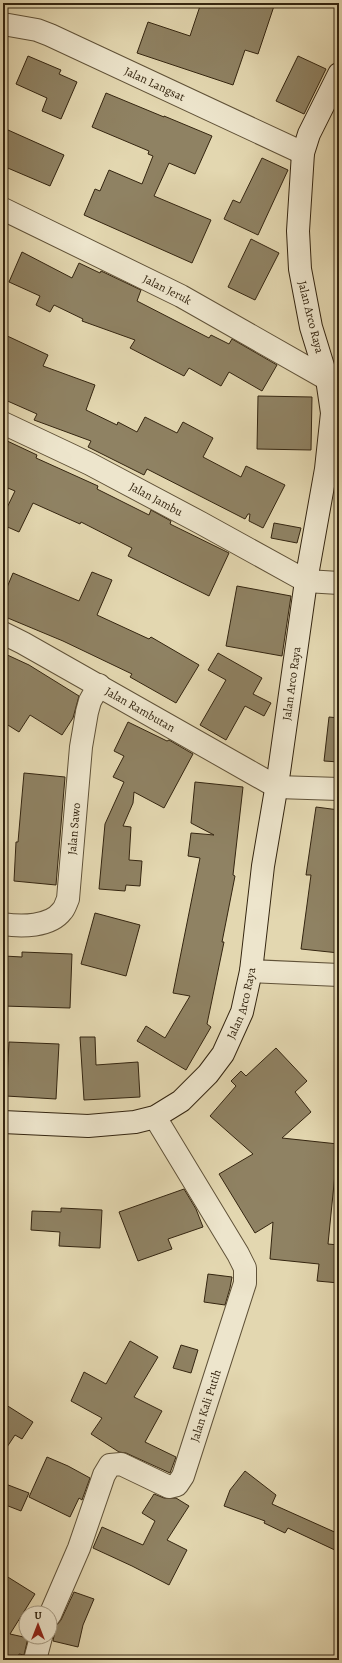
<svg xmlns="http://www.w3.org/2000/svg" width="342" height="1663" font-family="Alegreya,serif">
<rect width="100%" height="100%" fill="#e3d7b0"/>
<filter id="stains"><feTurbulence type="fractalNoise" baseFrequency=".005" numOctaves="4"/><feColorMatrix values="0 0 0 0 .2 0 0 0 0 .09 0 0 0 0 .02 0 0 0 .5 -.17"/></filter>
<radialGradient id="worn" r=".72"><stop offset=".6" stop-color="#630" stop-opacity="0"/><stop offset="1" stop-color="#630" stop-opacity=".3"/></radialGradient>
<g fill="#8f8263" stroke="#342510">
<polygon points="201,3 275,3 258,54 245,50 233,85 137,53 148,22 190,36"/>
<polygon points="28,56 61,70 59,74 77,82 61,119 42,111 47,98 16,84"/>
<polygon points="298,56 326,69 304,114 276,101"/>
<polygon points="106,93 164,117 164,116 212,136 195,174 169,163 154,196 211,220 192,263 84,215 95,189 100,191 109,170 142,184 153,156 148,154 149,151 92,127"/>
<polygon points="8,130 64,155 50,186 3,166 3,141"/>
<polygon points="262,158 288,170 258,235 224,219 233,200 240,203"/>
<polygon points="251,239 279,253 255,300 228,287"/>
<polygon points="22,252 72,278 79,263 100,273 101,271 141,290 137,301 209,338 211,335 229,344 232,339 277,365 262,391 229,372 221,386 189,368 184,376 130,348 135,340 82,321 83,319 54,305 50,312 36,305 40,296 9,282"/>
<polygon points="3,334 48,355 43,366 95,385 86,410 117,425 118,422 137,432 145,417 177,433 183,422 213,438 203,457 241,477 246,466 285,485 263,528 249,521 250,514 248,514 245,519 147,469 144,475 88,447 91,441 34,420 37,414 3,399"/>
<polygon points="258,396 312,397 311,450 257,449"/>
<polygon points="3,439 37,455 36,458 98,486 97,489 149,515 151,510 171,521 170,524 229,553 209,596 128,556 132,548 81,522 80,524 33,503 19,532 3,525 3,516 15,491 3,486"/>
<polygon points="274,523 301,528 297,543 271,538"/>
<polygon points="92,572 112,580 97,615 149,639 151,637 199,665 176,703 130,677 132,674 63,641 3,616 3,597 13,573 79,601"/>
<polygon points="237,586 291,596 282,656 226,646"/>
<polygon points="3,653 29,665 79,696 73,718 62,735 30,715 19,732 3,722"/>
<polygon points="218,653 262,678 253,694 271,703 264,716 245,706 226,740 200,725 226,680 208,670"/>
<polygon points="329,717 339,718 339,762 324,761"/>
<polygon points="128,722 167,741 169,740 193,754 164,808 134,792 133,803 123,826 131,827 129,860 142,861 140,886 126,885 125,891 99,889 105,824 124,782 113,777 124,756 114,751"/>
<polygon points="24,773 65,777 56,885 14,881 16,842 18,842"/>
<polygon points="195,782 243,787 233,875 235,876 222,942 224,942 207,1024 211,1027 186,1070 137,1041 146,1026 165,1038 190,996 173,993 200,858 188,856 191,833 214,835 191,823"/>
<polygon points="316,807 339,810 339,953 301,949 311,875 306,875"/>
<polygon points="95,913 140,925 126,976 81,964"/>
<polygon points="22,952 72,954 70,1008 3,1006 4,956 22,957"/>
<polygon points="80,1037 95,1037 96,1065 138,1062 140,1097 84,1100"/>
<polygon points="9,1042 59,1044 56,1099 6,1096"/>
<polygon points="276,1048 307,1081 295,1092 311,1112 282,1138 338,1144 328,1244 339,1245 339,1283 317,1281 319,1264 270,1259 273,1222 255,1233 219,1174 253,1154 210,1116 236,1086 231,1081 241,1071 246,1076"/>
<polygon points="184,1189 196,1209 203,1227 168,1239 172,1249 138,1261 119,1212"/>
<polygon points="61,1208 102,1210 100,1248 59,1246 60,1232 31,1230 32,1211 61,1212"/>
<polygon points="208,1274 232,1277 230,1288 225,1305 204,1302"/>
<polygon points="130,1341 158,1357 134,1397 162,1411 145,1442 176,1457 170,1473 126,1453 119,1452 91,1434 102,1418 71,1401 84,1372 106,1384"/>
<polygon points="181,1345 198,1350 191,1373 173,1368"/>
<polygon points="3,1403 33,1422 22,1439 15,1435 3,1453"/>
<polygon points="47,1457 68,1466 90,1478 82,1500 79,1498 70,1517 29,1497"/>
<polygon points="245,1471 276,1495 272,1504 339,1534 339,1552 288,1528 285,1533 264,1523 265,1521 224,1506 230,1490"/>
<polygon points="3,1483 29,1493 21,1511 3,1504"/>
<polygon points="154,1494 164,1498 176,1498 189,1506 167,1540 187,1550 169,1585 132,1566 93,1548 102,1527 143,1545 155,1521 142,1513"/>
<polygon points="3,1574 35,1594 10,1634 28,1638 24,1655 19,1654 18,1660 3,1660"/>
<polygon points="74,1592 94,1599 83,1625 78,1647 53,1641 56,1626 61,1620"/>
</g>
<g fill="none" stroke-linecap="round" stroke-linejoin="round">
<defs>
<g id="minor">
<path id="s1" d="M3 24 37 30 50 35 303 153"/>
<path id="s2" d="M3 209 181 296 327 379"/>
<path id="s3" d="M3 423 90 464 201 523 306 581 339 583"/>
<path id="s4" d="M3 633 23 643 277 787 339 789"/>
<path id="s5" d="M3 924C21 927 50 927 62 911 65 908 66 903 68 899L81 747 87 712 90 701 99 685"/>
<polyline points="251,971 339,975"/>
<path id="s6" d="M50 1615 79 1548 104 1475 110 1465 121 1464 169 1487 177 1485 183 1476 245 1283V1268L238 1254 155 1117"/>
<polyline points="35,1660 41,1637"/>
</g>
<g id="secondary">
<path id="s7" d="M3 1122 88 1126 135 1122 155 1117 181 1101 208 1074 223 1054 242 1012 251 971 263 866 279 772 306 581 326 469 332 413 327 379 311 327 300 269 298 231 303 153 309 134 339 74"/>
</g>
</defs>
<use href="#minor" stroke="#605238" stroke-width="24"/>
<use href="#secondary" stroke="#342510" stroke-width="24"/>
<use href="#minor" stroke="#ede5cc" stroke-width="22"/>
<use href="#secondary" stroke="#ede5cc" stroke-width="22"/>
</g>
<g text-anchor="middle" stroke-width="3" stroke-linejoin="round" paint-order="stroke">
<g font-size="12" fill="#342510" stroke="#ede5cc">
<text dy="4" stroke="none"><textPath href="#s1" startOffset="164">Jalan Langsat</textPath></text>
<text dy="4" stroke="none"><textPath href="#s2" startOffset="183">Jalan Jeruk</textPath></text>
<text transform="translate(311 317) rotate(76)" y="4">Jalan Arco Raya</text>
<text dy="4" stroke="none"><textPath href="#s3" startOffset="171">Jalan Jambu</textPath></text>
<text dy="4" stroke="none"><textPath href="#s7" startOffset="625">Jalan Arco Raya</textPath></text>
<text dy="4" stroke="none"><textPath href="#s4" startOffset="157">Jalan Rambutan</textPath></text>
<text dy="4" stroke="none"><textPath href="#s5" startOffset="147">Jalan Sawo</textPath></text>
<text dy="4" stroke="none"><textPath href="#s7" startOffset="301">Jalan Arco Raya</textPath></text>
<text dy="4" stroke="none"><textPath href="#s6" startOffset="319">Jalan Kali Putih</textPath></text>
</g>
</g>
<rect width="342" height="1663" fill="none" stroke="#e3d7b0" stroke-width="16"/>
<rect x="4" y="4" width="334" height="1655" fill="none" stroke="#342510" stroke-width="2"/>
<rect x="8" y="8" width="326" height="1647" fill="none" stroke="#342510"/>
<g transform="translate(38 1625)"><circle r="19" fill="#ede5cc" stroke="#a39881"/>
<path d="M0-3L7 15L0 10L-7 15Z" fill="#8f2418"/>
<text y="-6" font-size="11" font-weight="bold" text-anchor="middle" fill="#342510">U</text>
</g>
<rect width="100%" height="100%" filter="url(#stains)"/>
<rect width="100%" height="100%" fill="url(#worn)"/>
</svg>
